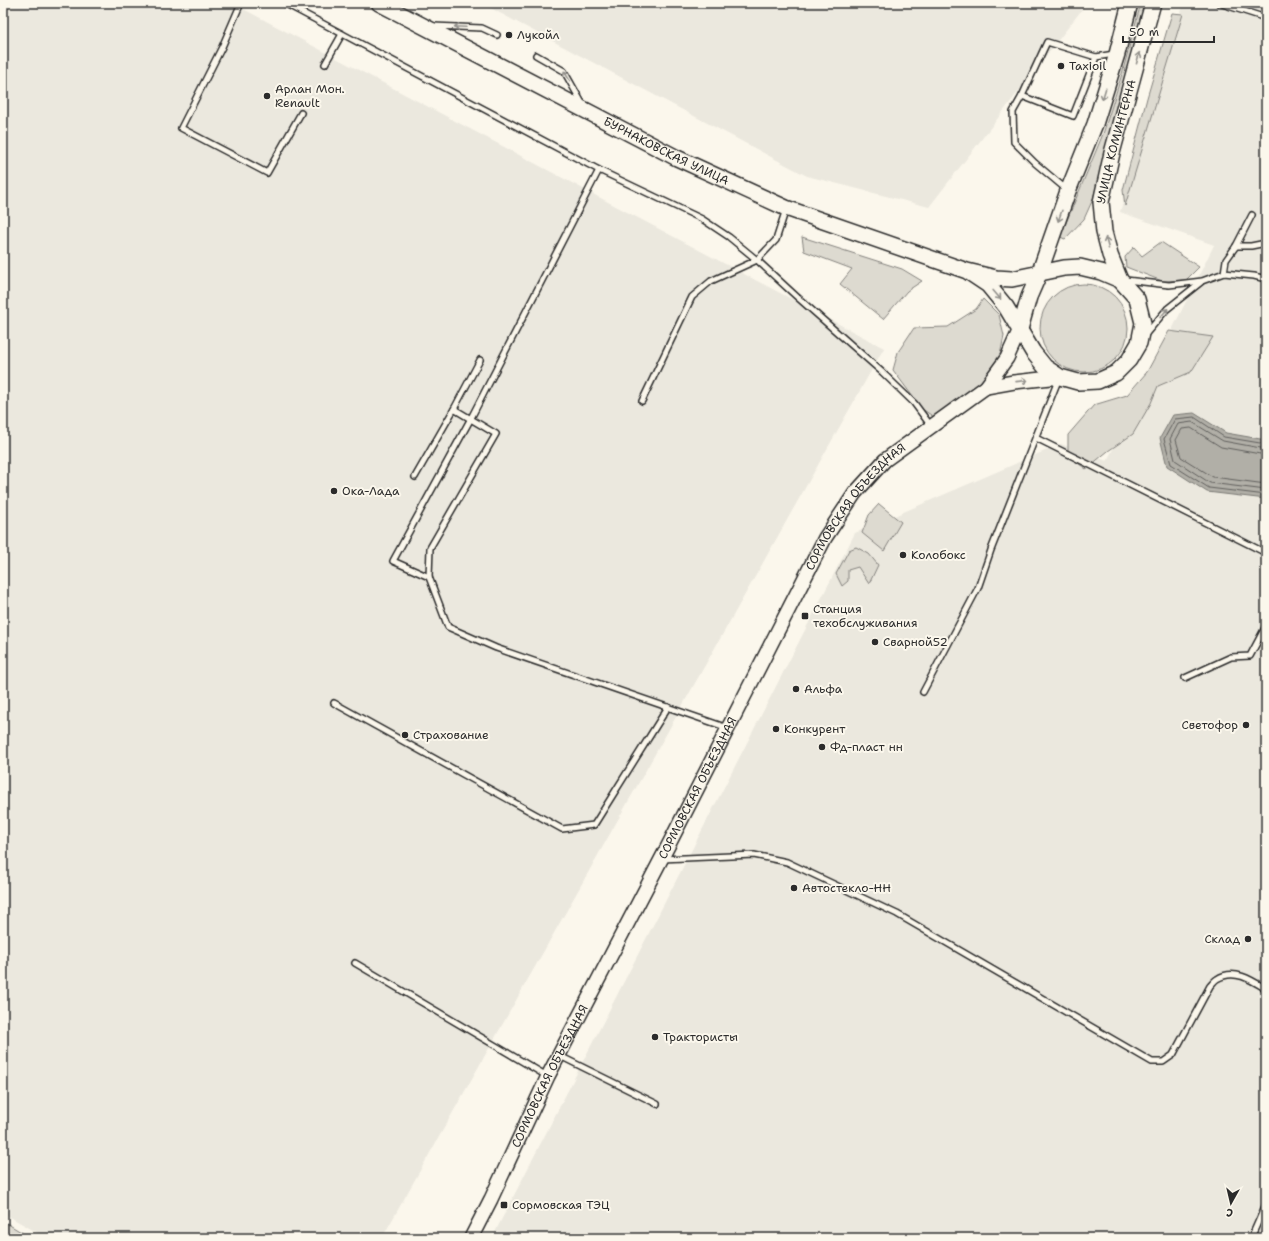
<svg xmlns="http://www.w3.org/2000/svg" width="1269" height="1241" font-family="'Shantell Sans',sans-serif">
<rect width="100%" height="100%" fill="#fbf7ec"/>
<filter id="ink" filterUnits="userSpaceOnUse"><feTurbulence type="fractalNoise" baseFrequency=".025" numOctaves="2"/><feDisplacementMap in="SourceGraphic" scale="8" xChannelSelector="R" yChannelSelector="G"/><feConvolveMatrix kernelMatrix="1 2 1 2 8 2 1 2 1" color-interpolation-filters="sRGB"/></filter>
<g filter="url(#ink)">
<g fill="#ebe8de">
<polygon points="3,3 232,3 884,348 382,1238 47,1238 3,1213"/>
<polygon points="481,3 1087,3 929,207 807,176"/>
<polygon points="1184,3 1266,3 1266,1238 492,1238 855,533 1061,444 1107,461 1214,245 1120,212"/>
</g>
<g fill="#dddad0" stroke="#84827e">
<polygon points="1141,3 1148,3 1109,139 1093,199 1084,219 1065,239 1060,237 1103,134 1122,74"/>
<polygon points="1172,13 1183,14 1125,206 1123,190 1147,98"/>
<polygon points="802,237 902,269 922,281 907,291 883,319 840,284 852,269 804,251"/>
<polygon points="1161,242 1199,267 1186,280 1162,281 1126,267 1125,257 1134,247 1142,256"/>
<circle cx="1084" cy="328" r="44"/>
<polygon points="983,299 999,315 1004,336 999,360 982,385 937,419 922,409 893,370 898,352 914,328 948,327 976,309"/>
<polygon points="1169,331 1213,337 1191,372 1158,386 1151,403 1133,434 1108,451 1086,469 1068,456 1068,435 1094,405 1127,395 1147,372"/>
<polygon points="879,504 901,522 884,551 862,533 869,515"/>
<polygon points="856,547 869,554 878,565 869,584 858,567 848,570 848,581 842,586 836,574 849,550"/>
<polygon points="3,1221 31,1238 3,1237"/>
</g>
<polygon fill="#b1afa7" stroke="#7b7a75" points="1194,413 1226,433 1266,440 1266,499 1207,492 1167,466 1160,438 1173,415"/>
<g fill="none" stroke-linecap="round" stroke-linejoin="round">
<g stroke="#61605d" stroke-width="1">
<polyline points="1266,444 1224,437 1194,417 1175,419 1164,439 1171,464 1209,488 1266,495"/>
<polyline points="1266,449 1223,441 1192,422 1178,424 1170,439 1175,460 1210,483 1266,490"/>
<polyline points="1266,455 1221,447 1191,428 1182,429 1176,440 1181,457 1213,477 1266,484"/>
</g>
<defs>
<g id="service">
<polyline points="241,3 222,47 181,128 267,173 301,113"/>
<polyline points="284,3 599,170 702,219 729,237 757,260 796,296 882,372 914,403 931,426"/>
<polyline points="1219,3 1266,18"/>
<polyline points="433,26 482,28 497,35"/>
<polyline points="536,55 564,71 582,103"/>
<polyline points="325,64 342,34"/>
<polyline points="1022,96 1047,42 1096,57"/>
<polyline points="1067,190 1035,163 1014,142 1013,112 1022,96 1073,116 1096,57 1114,54"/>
<polyline points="1236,246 1251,246 1266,243"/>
<polyline points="1224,273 1226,260 1236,246 1252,215"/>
<polyline points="1126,280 1169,285 1202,281 1224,273 1254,276 1266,279"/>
<polyline points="1145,335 1167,309 1201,282"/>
<polyline points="642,401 692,297 711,281 757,260 776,240 786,209"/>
<polyline points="454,409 480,360"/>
<polyline points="1036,438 1266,553"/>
<polyline points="415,477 454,409 496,434 430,548 429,577 448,627 496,648 728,728"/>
<polyline points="429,577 393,561 470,420 599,170"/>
<polyline points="1185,678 1231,657 1250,656 1266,626"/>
<polyline points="923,692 978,588 991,550 1059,378"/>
<polyline points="334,703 562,829 594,825 668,707"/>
<path d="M662 859 754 855 787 862 897 914 1152 1062H1163L1173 1055 1210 986C1212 984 1215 980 1217 979 1234 968 1252 980 1266 989"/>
<polyline points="355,963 547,1076"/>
<polyline points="560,1056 657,1104"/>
<polyline points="1251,1238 1266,1204"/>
</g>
<g id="tertiary">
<polyline points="986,387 1014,382 1060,377"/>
<path id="s1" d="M471 1238 491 1199 548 1076 667 848 825 538 855 493 885 460 986 387 1007 358 1020 329"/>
</g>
<g id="secondary">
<path id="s2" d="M379 3 677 158 786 208 967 271 996 278 1012 279 1064 268 1080 267 1101 272 1120 280 1137 299 1143 323 1139 343 1129 360 1116 373 1098 381 1078 382 1060 377 1045 367 1033 352 1006 307 988 285 967 271"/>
<path id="s3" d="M1120 280 1110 255 1104 232 1101 202 1112 153 1153 3"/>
<polyline points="1020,329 1029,297 1039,274 1068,191 1095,124 1117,54 1130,3"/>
</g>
</defs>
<use href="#service" stroke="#2b2b2b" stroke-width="8"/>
<use href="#tertiary" stroke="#2b2b2b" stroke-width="16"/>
<use href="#secondary" stroke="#2b2b2b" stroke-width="18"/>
<use href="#service" stroke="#fbf7ec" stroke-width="5"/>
<use href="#tertiary" stroke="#fbf7ec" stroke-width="13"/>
<use href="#secondary" stroke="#fbf7ec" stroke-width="15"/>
</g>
<defs><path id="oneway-shaft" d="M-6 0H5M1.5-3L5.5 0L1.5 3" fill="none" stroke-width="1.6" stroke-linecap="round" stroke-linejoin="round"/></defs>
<g stroke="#93918c">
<use href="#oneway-shaft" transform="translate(460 27) rotate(-177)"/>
<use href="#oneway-shaft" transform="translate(1138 58) rotate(-75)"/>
<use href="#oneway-shaft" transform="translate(567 76) rotate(-122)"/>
<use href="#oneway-shaft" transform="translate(1104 94) rotate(107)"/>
<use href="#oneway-shaft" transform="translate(1060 216) rotate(109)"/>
<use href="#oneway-shaft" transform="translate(1107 243) rotate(-105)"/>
<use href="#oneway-shaft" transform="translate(997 295) rotate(50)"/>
<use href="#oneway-shaft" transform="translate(1164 313) rotate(-49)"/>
<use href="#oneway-shaft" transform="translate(1022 381) rotate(-6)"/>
</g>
</g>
<g fill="#2b2b2b" stroke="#fbf7ec" stroke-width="1.5">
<circle cx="509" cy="35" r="4"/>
<circle cx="1061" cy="66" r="4"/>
<circle cx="267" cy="96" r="4"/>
<circle cx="334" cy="491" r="4"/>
<circle cx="903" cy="555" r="4"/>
<rect x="801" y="612" width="8" height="8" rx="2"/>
<circle cx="875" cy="642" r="4"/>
<circle cx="796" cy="689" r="4"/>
<circle cx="1246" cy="725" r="4"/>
<circle cx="776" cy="729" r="4"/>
<circle cx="405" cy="735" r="4"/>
<circle cx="822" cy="747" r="4"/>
<circle cx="794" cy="888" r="4"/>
<circle cx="1248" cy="939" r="4"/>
<circle cx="655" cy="1037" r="4"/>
<rect x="500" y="1201" width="8" height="8" rx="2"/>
</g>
<g text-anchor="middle" stroke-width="4" stroke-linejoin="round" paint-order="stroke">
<g font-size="12" fill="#2b2b2b" stroke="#fbf7ec" text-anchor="start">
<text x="517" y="39">Лукойл</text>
<text x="1069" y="70">Taxioil</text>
<text x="275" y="93">Арлан Мон.<tspan x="275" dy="14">Renault</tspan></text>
<text x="342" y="495">Ока-Лада</text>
<text x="911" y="559">Колобокс</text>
<text x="813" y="613">Станция<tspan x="813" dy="14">техобслуживания</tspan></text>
<text x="883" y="646">Сварной52</text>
<text x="804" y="693">Альфа</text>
<text x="1238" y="729" text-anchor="end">Светофор</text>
<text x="784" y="733">Конкурент</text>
<text x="413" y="739">Страхование</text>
<text x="830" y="751">Фд-пласт нн</text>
<text x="802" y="892">Автостекло-НН</text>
<text x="1240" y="943" text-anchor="end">Склад</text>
<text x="663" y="1041">Трактористы</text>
<text x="512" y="1209">Сормовская ТЭЦ</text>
</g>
<g font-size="12" fill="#2b2b2b" stroke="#fbf7ec">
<text dy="4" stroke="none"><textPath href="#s3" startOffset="143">УЛИЦА КОМИНТЕРНА</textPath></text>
<text dy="4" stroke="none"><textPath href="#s2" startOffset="323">БУРНАКОВСКАЯ УЛИЦА</textPath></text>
<text dy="4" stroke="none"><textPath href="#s1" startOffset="828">СОРМОВСКАЯ ОБЪЕЗДНАЯ</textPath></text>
<text dy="4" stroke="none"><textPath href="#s1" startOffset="504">СОРМОВСКАЯ ОБЪЕЗДНАЯ</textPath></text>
<text dy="4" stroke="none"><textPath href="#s1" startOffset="180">СОРМОВСКАЯ ОБЪЕЗДНАЯ</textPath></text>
</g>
</g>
<rect width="1269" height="1241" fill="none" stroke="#fbf7ec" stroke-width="16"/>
<rect x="8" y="8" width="1253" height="1225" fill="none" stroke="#2b2b2b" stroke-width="1.5" filter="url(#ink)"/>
<g transform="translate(1231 1203) rotate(188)" stroke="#fbf7ec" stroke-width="3" paint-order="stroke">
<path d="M0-3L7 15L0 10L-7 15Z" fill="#2b2b2b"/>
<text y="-6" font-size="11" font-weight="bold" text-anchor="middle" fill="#2b2b2b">С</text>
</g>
<path d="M1123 36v6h91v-6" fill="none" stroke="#2b2b2b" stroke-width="2"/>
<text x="1129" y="36" font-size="12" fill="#2b2b2b" stroke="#fbf7ec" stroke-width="3" paint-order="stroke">50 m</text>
</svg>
